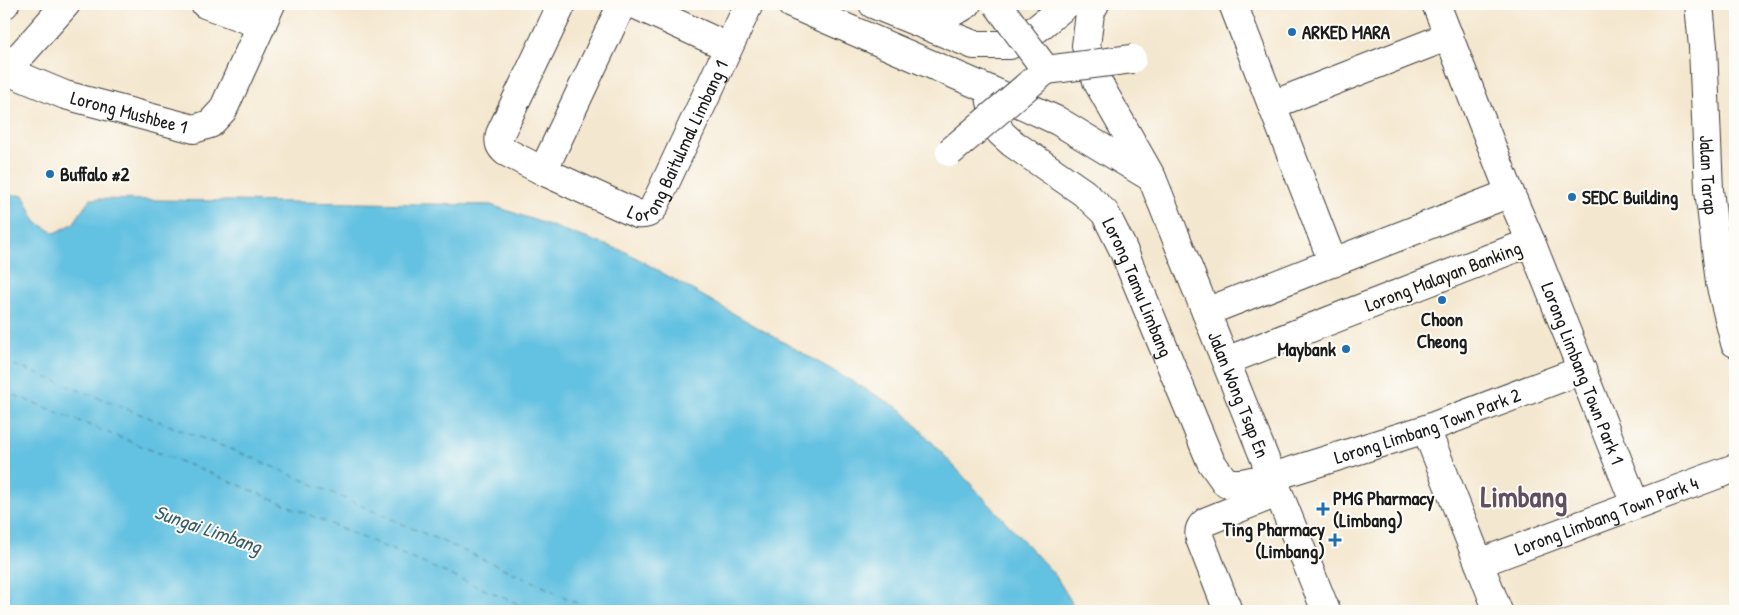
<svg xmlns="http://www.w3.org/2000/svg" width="1739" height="615" font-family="'Patrick Hand',sans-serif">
<rect width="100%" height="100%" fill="#fdfcf7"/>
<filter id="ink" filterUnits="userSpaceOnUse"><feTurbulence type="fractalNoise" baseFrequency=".02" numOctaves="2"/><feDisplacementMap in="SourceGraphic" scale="10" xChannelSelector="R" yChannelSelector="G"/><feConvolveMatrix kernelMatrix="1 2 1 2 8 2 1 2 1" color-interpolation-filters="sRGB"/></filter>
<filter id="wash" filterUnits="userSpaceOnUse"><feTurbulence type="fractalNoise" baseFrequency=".0096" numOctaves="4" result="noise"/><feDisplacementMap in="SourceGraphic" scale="20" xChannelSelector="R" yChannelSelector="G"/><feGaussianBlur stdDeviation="1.12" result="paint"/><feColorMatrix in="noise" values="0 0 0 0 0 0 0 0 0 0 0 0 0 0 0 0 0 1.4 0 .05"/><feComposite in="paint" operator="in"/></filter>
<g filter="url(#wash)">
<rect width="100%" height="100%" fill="#f4e7cf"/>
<polygon fill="#63c1e1" stroke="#406e7e" points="4,195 23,195 36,222 55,233 73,224 90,199 491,205 626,252 902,410 1055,575 1077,611 4,611"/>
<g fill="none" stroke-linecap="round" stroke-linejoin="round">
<g stroke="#385e6b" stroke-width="1" stroke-dasharray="6 5" stroke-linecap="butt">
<polyline points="4,361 253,458 530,580 593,611"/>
<polyline points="4,391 244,487 535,611"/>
</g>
</g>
</g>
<g filter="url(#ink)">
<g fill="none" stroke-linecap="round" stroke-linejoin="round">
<defs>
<g id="minor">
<polyline points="205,4 262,25"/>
<path id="s1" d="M562 4 500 134C498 143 500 147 506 152L543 171 637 214C645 215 649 214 654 207L749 4"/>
<polyline points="634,4 728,47"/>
<path d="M923 4C941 15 949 17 967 4"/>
<polyline points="1233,4 1333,263"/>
<polyline points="1436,4 1510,193"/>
<polyline points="4,5 5,4"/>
<path id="s2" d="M7 71 65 95 194 129 210 124 223 110 271 4"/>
<polyline points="4,74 66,4"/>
<path id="s3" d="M989 92 994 116 1000 132 1012 143 1084 193 1105 213 1122 247 1211 462 1226 483H1242L1272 477 1426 429 1582 370"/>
<polyline points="1272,105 1449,36"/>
<polyline points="543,171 622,4"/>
<path id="s4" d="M1531 242 1635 504"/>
<polyline points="1206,312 1510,193 1531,242 1226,361"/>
<polyline points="1426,429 1498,611"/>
<path id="s5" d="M1479 563 1735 468"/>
<path d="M1228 611 1200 539C1198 530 1200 526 1207 521L1277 493"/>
</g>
<g id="major">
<polyline points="791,4 988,89 1058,121 1152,178"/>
<polyline points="873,4 974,45 1010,45 1038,28 1067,4"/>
</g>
<g id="highway">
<path id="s6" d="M1095 4 1090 13 1086 46 1097 81 1152 178 1326 611"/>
<path id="s7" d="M1699 4 1703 47 1709 190 1720 283 1735 343"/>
</g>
</defs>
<use href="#minor" stroke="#3c3a37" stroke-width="30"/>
<use href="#major" stroke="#3c3a37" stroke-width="30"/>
<use href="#highway" stroke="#3c3a37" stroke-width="30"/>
<use href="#minor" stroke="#fff" stroke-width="28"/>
<use href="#major" stroke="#fff" stroke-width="28"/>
<use href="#highway" stroke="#fff" stroke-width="28"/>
<defs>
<g id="minor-bridge">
<polyline points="997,4 1046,70 1132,59"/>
<polyline points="950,152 1046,70"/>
</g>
</defs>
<use href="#minor-bridge" stroke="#3c3a37" stroke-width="30" stroke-linecap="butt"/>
<use href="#minor-bridge" stroke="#fff" stroke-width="28"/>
</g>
</g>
<g fill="#1f6fb2" stroke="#fdfcf7" stroke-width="2">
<circle cx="1292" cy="32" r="5"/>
<circle cx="50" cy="174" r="5"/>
<circle cx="1572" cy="197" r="5"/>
<circle cx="1442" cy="300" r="5"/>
<circle cx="1346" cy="349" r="5"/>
<path d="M1320.5 501.5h5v5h5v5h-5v5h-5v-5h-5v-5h5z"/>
<path d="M1332.5 532.5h5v5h5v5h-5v5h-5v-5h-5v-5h5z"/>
</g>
<g text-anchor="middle" stroke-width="4" stroke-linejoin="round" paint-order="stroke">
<g font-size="19" font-weight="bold" fill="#1c1c1c" stroke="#fdfcf7" text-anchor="start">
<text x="1302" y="39">ARKED MARA</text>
<text x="60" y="181">Buffalo #2</text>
<text x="1582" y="204">SEDC Building</text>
<text x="1442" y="326" text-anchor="middle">Choon<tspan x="1442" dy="22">Cheong</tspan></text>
<text x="1336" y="356" text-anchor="end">Maybank</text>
<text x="1333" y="505">PMG Pharmacy<tspan x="1333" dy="22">(Limbang)</tspan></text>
<text x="1325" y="536" text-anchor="end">Ting Pharmacy<tspan x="1325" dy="22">(Limbang)</tspan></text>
</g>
<g font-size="19" fill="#1c1c1c" stroke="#fdfcf7">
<text dy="7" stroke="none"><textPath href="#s2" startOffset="129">Lorong Mushbee 1</textPath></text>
<text dy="7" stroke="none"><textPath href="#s1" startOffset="395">Lorong Baitulmal Limbang 1</textPath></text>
<text dy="7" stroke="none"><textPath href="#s7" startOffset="171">Jalan Tarap</textPath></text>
<text transform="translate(1443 276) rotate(-21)" y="7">Lorong Malayan Banking</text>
<text dy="7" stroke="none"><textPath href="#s3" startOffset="256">Lorong Tamu Limbang</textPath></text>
<text dy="7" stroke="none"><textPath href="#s4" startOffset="141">Lorong Limbang Town Park 1</textPath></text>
<text dy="7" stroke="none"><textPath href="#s6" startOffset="425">Jalan Wong Tsap En</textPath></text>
<text dy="7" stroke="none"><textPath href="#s3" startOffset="681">Lorong Limbang Town Park 2</textPath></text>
<text dy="7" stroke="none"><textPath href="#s5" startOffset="136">Lorong Limbang Town Park 4</textPath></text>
</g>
<g font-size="20" font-style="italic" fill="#385e6b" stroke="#fdfcf7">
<text transform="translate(208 529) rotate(19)" y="7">Sungai Limbang</text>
</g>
<g font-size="29" font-weight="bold" fill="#614e5e" stroke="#fdfcf7">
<text x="1524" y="507">Limbang</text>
</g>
</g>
<rect width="1739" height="615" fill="none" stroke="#fdfcf7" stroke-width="20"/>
</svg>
